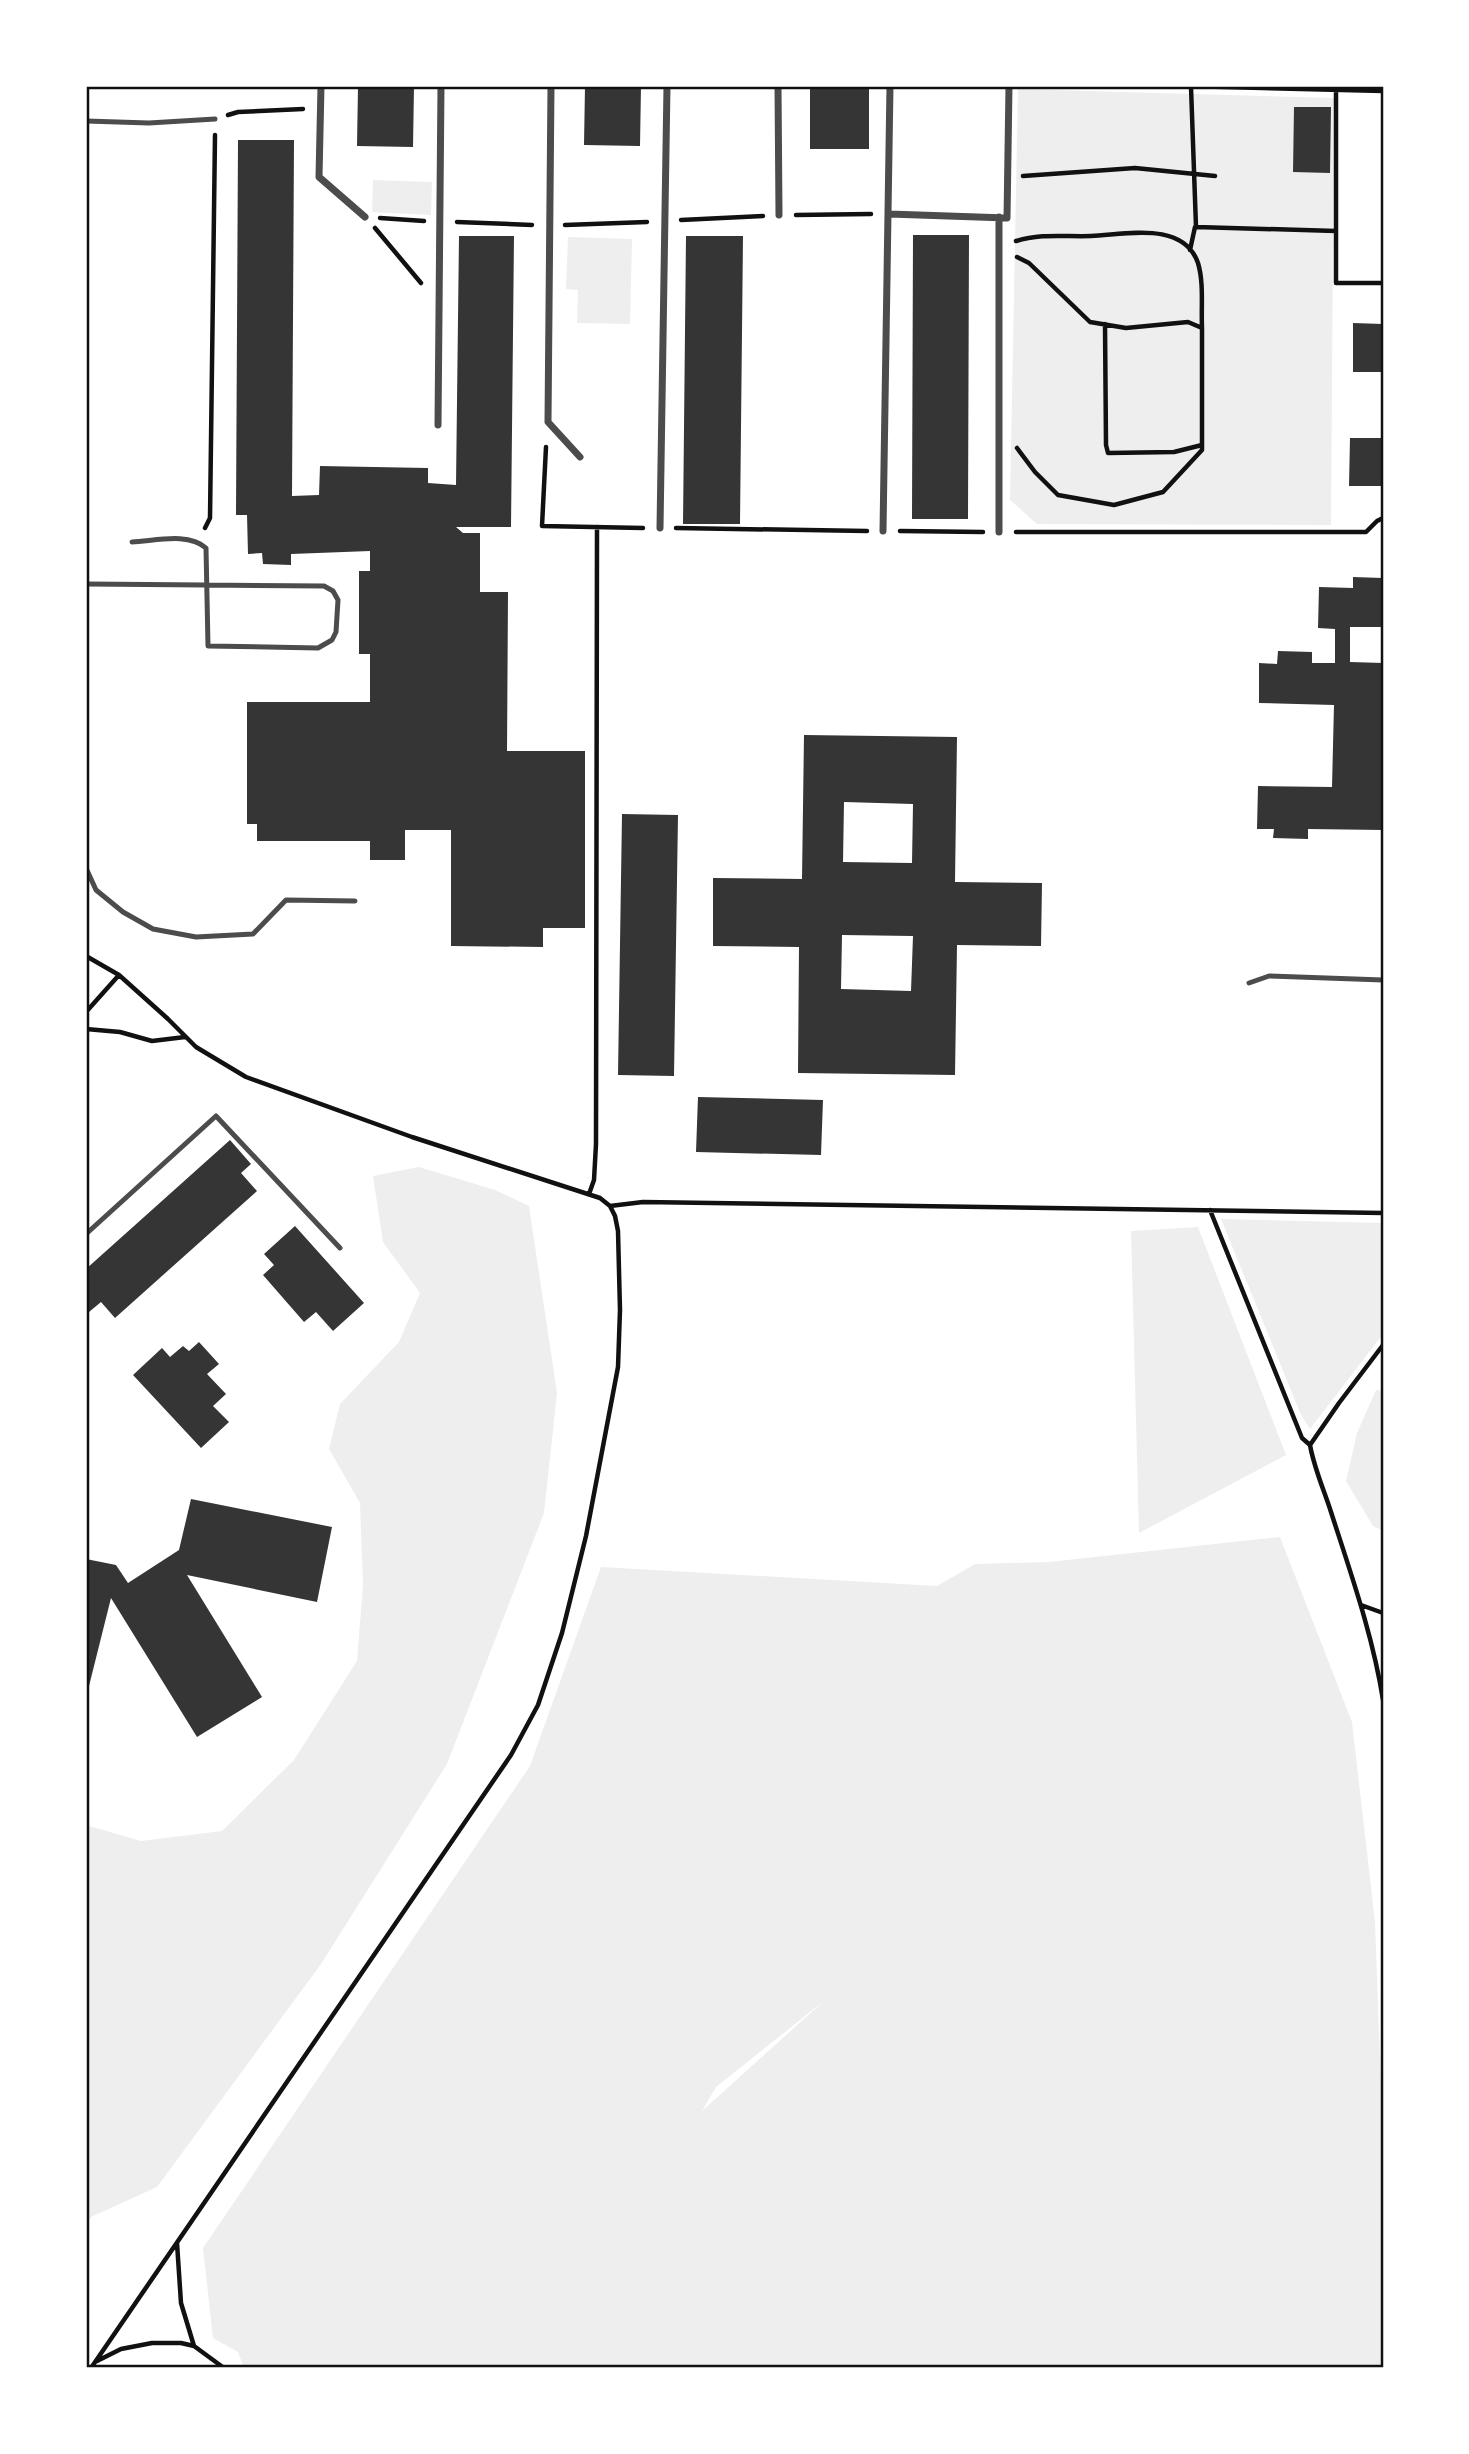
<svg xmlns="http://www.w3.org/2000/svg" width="1469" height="2454" viewBox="0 0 1469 2454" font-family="Mulish,sans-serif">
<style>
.green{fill:#eee;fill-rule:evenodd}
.building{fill:#353535;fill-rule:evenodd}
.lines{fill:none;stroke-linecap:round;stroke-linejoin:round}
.path{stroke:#111;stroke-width:4.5}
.service{stroke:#4c4c4c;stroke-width:5}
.minor{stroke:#4c4c4c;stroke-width:7}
.neatline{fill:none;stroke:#111;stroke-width:2.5}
</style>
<rect width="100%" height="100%" fill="#fff"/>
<!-- green -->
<path class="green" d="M 1018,89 L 1334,98 L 1331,525 L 1037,524 L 1010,500 Z
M 373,180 L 432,182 L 431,215 L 372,212 Z
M 568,237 L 632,239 L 630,324 L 577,323 L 578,290 L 566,289 Z
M 419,1167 L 495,1190 L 529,1206 L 557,1393 L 544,1513 L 447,1764 L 321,1964 L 157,2187 L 91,2217 L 86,2225 L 86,1825 L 141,1841 L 222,1831 L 294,1760 L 357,1661 L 363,1585 L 360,1503 L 329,1449 L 340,1404 L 399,1342 L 420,1293 L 383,1242 L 373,1176 Z
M 1221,1219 L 1383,1223 L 1383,1334 L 1310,1429 L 1301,1415 Z
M 1198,1227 L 1286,1455 L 1139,1533 L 1131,1231 Z
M 1376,1390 L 1383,1391 L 1383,1531 L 1373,1526 L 1346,1481 L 1357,1433 Z
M 1280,1537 L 1352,1722 L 1375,1922 L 1383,2144 L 1383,2368 L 244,2368 L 238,2352 L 213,2338 L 203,2248 L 530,1766 L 601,1567 L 937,1586 L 975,1564 L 1049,1562 ZM 825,2000 L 702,2111 L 716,2087 Z"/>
<!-- building -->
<path class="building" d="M 358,86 L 414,86 L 413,147 L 357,146 Z
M 585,86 L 641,86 L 640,146 L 584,145 Z
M 810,86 L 869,86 L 869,149 L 810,149 Z
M 1294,107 L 1331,107 L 1330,173 L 1293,172 Z
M 238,140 L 294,140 L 292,496 L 319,495 L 320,466 L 428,468 L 428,483 L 456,485 L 459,236 L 514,236 L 511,527 L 456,527 L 463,533 L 480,533 L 480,592 L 508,592 L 507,751 L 585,751 L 585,928 L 543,928 L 543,947 L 451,946 L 451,830 L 405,830 L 405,860 L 370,860 L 370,841 L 257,841 L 257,824 L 247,824 L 247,702 L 370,702 L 370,654 L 359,654 L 359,571 L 370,571 L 370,551 L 291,554 L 291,565 L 263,564 L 262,553 L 248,554 L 247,515 L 236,515 Z
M 913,235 L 969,235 L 968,519 L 912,519 Z
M 686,236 L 743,236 L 740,524 L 683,524 Z
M 1353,323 L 1383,324 L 1383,372 L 1353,372 Z
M 1350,438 L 1383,438 L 1383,486 L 1349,486 Z
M 1353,577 L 1383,578 L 1383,627 L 1350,627 L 1350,662 L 1383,663 L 1383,830 L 1308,829 L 1308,839 L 1273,838 L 1274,829 L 1257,829 L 1258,786 L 1332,787 L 1334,705 L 1259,703 L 1259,663 L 1277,664 L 1278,651 L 1312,652 L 1312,663 L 1335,663 L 1335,629 L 1318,628 L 1319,587 L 1353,588 Z
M 804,735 L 957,737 L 955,882 L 1042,883 L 1041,946 L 957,945 L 955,1075 L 798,1073 L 799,947 L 713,946 L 713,878 L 802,879 ZM 844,802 L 913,804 L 912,863 L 843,862 ZM 842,935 L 913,936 L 911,991 L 841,989 Z
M 622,814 L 678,815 L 674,1076 L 618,1075 Z
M 698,1097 L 823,1100 L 821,1155 L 696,1152 Z
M 230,1140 L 251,1164 L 241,1173 L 257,1191 L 115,1318 L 101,1302 L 89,1312 L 86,1308 L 86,1269 Z
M 295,1226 L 364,1303 L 333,1331 L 316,1312 L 304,1322 L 263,1275 L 274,1265 L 264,1254 Z
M 199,1342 L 219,1364 L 207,1374 L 226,1394 L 213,1406 L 229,1422 L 201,1448 L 133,1375 L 162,1348 L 170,1357 L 183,1346 L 189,1351 Z
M 191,1499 L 332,1527 L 317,1602 L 187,1575 L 262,1697 L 197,1737 L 111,1598 L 86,1698 L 86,1559 L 116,1565 L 128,1583 L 179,1550 Z"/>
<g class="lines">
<!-- path -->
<path class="path" d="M 1186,86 L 1383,91
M 1336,86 L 1336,283 L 1383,283
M 1191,87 L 1196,227 L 1336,231
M 228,115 L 238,112 L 303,109
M 1023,176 L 1135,168 L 1215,176
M 796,215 L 871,214
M 380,218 L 424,221
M 681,220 L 763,216
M 457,222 L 532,225
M 565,225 L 647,222
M 375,228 L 421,283
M 1016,241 C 1041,233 1066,237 1091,236 C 1124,235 1183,220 1198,263 C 1204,283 1201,307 1202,328
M 1190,250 L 1195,227
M 1105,324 L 1106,445 L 1108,453 L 1174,452 L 1202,445
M 546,447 L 542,526 L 643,528
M 1017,448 L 1035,472 L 1058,495 L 1114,505 L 1163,492 L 1202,450 L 1202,328 L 1188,322 L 1126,328 L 1090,322 L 1029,263 L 1017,257
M 205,528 L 210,518 L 215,135
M 676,528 L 867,531
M 900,531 L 983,532
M 1016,532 L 1366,532 L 1377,521 L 1383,518
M 86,956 L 119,975 L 168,1019 L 196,1047 L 246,1077 L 412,1137 L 600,1198 L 610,1206 L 615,1216 L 618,1231 L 620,1310 L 618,1367 L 586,1536 L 562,1633 L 538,1705 L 511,1755 L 91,2368
M 86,1012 L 119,975
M 86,1029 L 120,1032 L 152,1041 L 185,1037
M 589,1194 L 594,1180 L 596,1144 L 597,527
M 610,1206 L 643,1202 L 1383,1213
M 1210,1210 L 1302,1438 L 1310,1445
M 1383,1345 L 1339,1403 L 1310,1445 C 1314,1468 1324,1490 1331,1512 C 1351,1574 1373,1636 1383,1700
M 1361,1605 L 1383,1613
M 177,2243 L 181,2303 L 194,2346
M 97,2361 L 121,2349 L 152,2343 L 181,2343 L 194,2346 L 224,2368"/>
<!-- service -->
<path class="service" d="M 86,121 L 149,123 L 215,119
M 86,584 C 165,584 245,586 324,586 L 333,591 L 338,600 L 336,632 L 332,640 L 318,648 L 208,646 L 206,548 C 188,532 155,541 132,542
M 86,868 L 96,890 L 123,912 L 153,929 L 196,937 L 253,934 L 286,900 L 355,901
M 1249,983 L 1269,976 L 1383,980
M 86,1234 L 216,1116 L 340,1248"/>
<!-- minor -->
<path class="minor" d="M 321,86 L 319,177 L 365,217
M 551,86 L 548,422 L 580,457
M 778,86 L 779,215
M 889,214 L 1007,218 L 1009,86
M 999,217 L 999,532
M 438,425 L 441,86
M 660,528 L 667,86
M 883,531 L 890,86"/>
</g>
<!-- border -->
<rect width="1469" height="2454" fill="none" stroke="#ffffff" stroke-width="175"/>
<rect x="88" y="88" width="1294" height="2278" class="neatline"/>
</svg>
